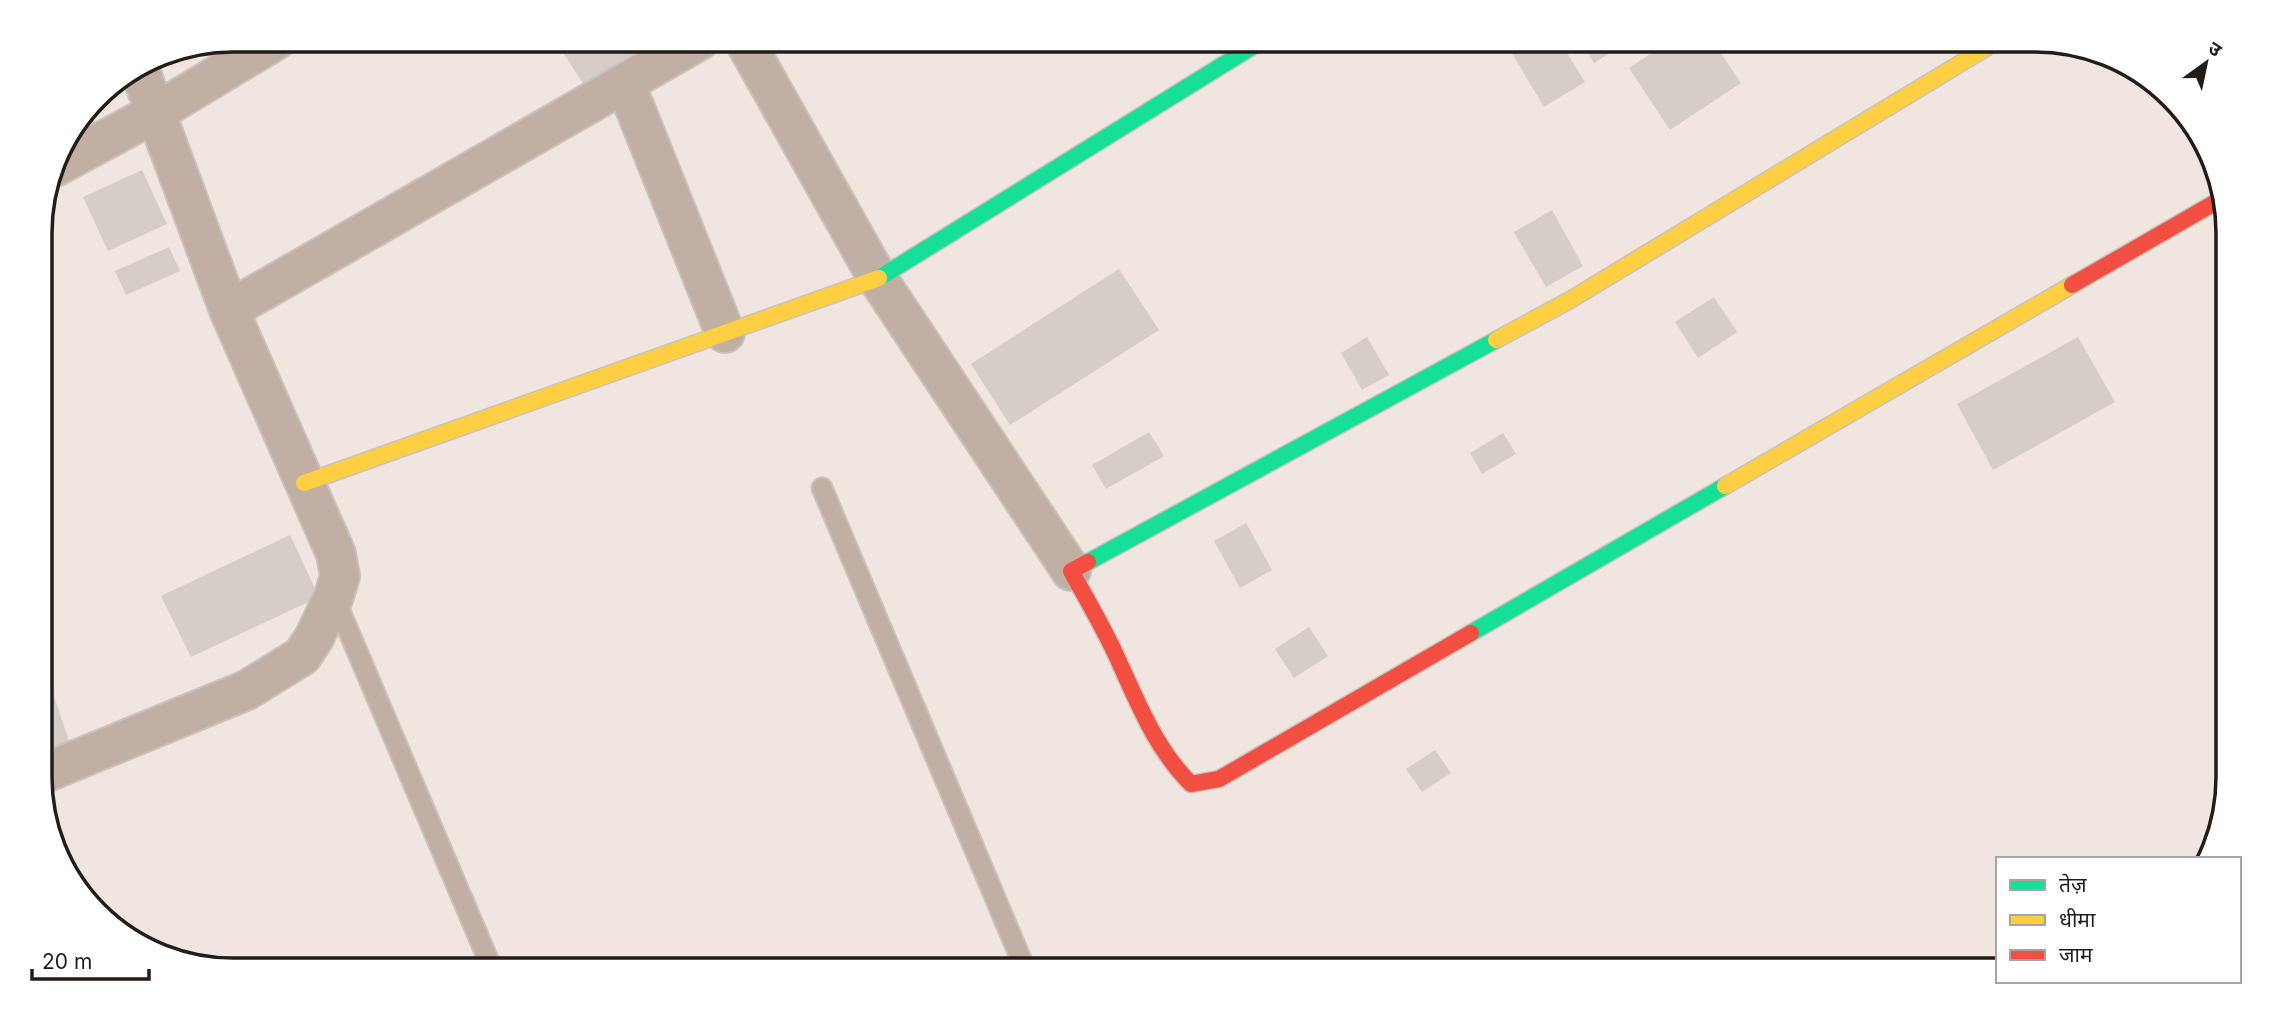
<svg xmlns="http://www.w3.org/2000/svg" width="2269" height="1011" viewBox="0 0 2269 1011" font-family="Inter,'Noto Sans Devanagari',sans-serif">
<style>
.building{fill:#d5cdc7}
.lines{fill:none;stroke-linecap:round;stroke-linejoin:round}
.lane-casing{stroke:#c9c2bd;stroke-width:23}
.street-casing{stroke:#c9c2bd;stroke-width:42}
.fast-casing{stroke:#c9c2bd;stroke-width:19}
.slow-casing{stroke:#c9c2bd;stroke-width:19}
.jam-casing{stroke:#c9c2bd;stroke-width:19}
.lane{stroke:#c0afa2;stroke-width:19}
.street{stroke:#c0afa2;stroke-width:38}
.fast{stroke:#16e098;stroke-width:16}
.slow{stroke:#ffcf43;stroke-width:16}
.jam{stroke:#f24e42;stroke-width:16}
.rim{fill:none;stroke:#231c17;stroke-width:3.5}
</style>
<rect width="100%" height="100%" fill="#f0e6df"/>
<!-- building -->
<path class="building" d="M 555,40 L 654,40 L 661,52 L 591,96 Z
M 1504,40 L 1559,40 L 1585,82 L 1544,107 Z
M 1580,40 L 1631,40 L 1594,63 Z
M 1672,40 L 1712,40 L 1741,83 L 1670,130 L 1629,68 Z
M 142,170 L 167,224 L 108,251 L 83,197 Z
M 1552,210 L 1583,266 L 1546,287 L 1514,232 Z
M 169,247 L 180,271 L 126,295 L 115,271 Z
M 1119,269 L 1159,330 L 1010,425 L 971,364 Z
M 1714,297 L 1737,332 L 1698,358 L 1675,322 Z
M 1367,337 L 1389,375 L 1362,390 L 1341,353 Z
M 2078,337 L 2115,402 L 1993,470 L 1957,404 Z
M 1149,432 L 1164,456 L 1106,489 L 1092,465 Z
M 1503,433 L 1516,454 L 1482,474 L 1470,453 Z
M 1246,523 L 1272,570 L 1240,588 L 1214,541 Z
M 290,535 L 319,597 L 191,657 L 161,596 Z
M 1309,627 L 1328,656 L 1294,678 L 1275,649 Z
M 52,690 L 72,750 L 42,759 L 42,694 Z
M 1435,750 L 1451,773 L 1422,792 L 1406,769 Z"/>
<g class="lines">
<defs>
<path id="lane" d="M 822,488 L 1026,971
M 334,597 L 493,971"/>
<path id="street" d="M 744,40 L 878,279 L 1071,571
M 625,83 L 725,333
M 55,167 L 155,113 L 276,40
M 229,310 L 700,40
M 42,774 L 247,690 L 302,656 L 314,638 L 334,596 L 340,576 L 336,554 L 229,310 L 139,68"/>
<path id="fast" d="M 879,278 L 1263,40
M 1088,562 L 1496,340
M 1471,633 L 1725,486"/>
<path id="slow" d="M 1496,340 L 1570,300 L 1999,40
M 304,483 L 879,278
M 1725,486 L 2072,285"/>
<path id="jam" d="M 2072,285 L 2223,198
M 1088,562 L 1071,571 C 1086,598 1102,625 1115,653 C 1137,700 1154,747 1191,784 L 1219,779 L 1471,633"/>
</defs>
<!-- lane casing -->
<use href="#lane" class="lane-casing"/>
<!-- street casing -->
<use href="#street" class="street-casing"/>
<!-- fast casing -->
<use href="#fast" class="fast-casing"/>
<!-- slow casing -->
<use href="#slow" class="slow-casing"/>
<!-- jam casing -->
<use href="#jam" class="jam-casing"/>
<!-- lane -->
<use href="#lane" class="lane"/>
<!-- street -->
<use href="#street" class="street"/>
<!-- fast -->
<use href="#fast" class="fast"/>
<!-- slow -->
<use href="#slow" class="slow"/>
<!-- jam -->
<use href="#jam" class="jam"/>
</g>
<!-- crop -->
<path d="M0 0H2269V1011H0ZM233 52H2035A181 181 0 0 1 2216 233V777A181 181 0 0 1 2035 958H233A181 181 0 0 1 52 777V233A181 181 0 0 1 233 52Z" fill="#fff" fill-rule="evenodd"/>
<path class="rim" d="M233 52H2035A181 181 0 0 1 2216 233V777A181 181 0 0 1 2035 958H233A181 181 0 0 1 52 777V233A181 181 0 0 1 233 52Z"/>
<!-- legend -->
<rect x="1996" y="857" width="245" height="126" fill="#ffffff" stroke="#a7a4a2" stroke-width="2"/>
<rect x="2010" y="880" width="35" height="10" fill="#16e098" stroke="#a7a4a2" stroke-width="2"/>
<text x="2059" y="892" font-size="21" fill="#231c17">तेज़</text>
<rect x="2010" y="915" width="35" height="10" fill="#ffcf43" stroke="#a7a4a2" stroke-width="2"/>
<text x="2059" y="927" font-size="21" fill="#231c17">धीमा</text>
<rect x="2010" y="950" width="35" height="10" fill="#f24e42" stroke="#a7a4a2" stroke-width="2"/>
<text x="2059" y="962" font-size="21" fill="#231c17">जाम</text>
<!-- north arrow -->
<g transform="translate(2206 63) rotate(33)" stroke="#ffffff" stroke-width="5" paint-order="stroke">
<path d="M0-5L12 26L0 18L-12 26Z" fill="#231c17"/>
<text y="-10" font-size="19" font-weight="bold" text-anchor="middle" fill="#231c17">उ</text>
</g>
<!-- scale -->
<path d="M32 969v10h117v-10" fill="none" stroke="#231c17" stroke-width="3.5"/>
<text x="42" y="969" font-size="21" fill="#231c17" stroke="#ffffff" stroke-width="5" paint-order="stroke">20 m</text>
</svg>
